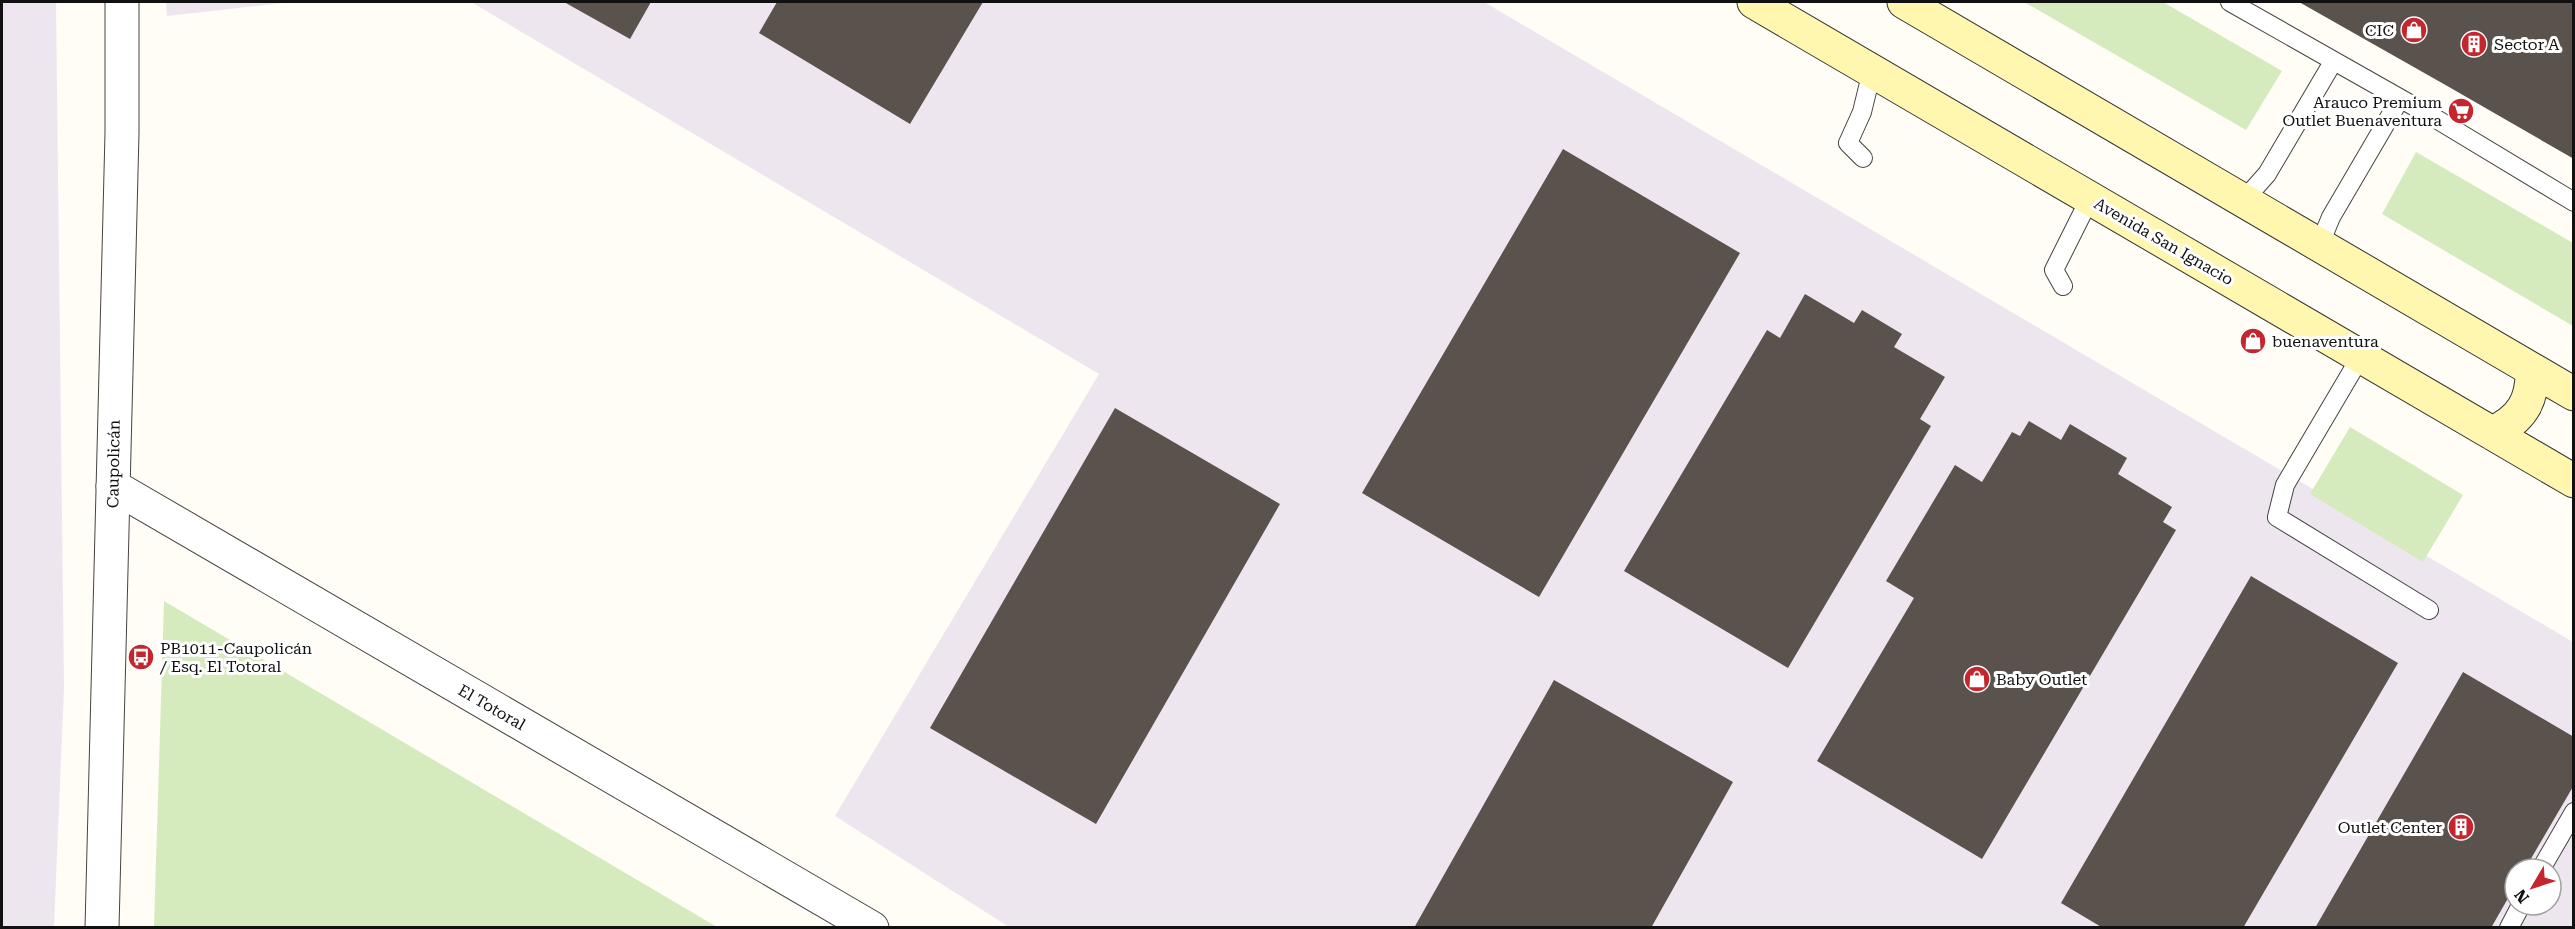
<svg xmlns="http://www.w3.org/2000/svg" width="2575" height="929" viewBox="0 0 2575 929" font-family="'Roboto Serif',serif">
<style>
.industrial{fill:#eee6ef;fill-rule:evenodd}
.green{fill:#d5ebbd}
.building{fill:#5a524d}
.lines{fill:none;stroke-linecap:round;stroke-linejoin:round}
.service-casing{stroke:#444;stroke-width:20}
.minor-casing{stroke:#444;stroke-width:35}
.tertiary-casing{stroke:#444;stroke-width:35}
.secondary-casing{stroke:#333;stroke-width:35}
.service{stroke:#fff;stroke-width:18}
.minor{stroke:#fff;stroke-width:33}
.tertiary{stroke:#fff;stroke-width:33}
.secondary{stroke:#fff6b0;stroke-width:33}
.labels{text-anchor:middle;stroke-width:6;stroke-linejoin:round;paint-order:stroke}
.poi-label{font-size:16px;fill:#111;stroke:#fff;text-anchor:start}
.street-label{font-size:16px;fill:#111;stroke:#fff}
</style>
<rect width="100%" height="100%" fill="#fffdf5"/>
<!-- industrial -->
<path class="industrial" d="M 2,2 L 56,2 L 64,688 L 54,927 L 2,927 Z
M 166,2 L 291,2 L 167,16 Z
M 471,2 L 1484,2 L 2573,642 L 2573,927 L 1009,927 L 835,816 L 1099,374 ZM 2515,869 L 2551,869 L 2551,905 L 2515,905 Z"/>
<!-- green -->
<path class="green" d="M 2024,2 L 2163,2 L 2282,71 L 2246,130 Z
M 2416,152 L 2573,243 L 2573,326 L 2382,214 Z
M 2350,427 L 2463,495 L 2423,562 L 2310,494 Z
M 164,601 L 717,927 L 154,927 Z"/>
<!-- building -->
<path class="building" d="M 564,2 L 651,2 L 630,39 Z
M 777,2 L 983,2 L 910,124 L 759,33 Z
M 2299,2 L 2574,2 L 2574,159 L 2449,87 Z
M 1563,149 L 1740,253 L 1539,597 L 1362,493 Z
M 1805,294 L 1854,323 L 1862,310 L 1902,334 L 1894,347 L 1945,377 L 1920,419 L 1931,426 L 1788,668 L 1624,571 L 1767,330 L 1780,338 Z
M 1115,408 L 1280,504 L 1096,824 L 930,728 Z
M 2029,421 L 2061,440 L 2070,424 L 2127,458 L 2118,474 L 2172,507 L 2163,522 L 2176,530 L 1982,859 L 1817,761 L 1914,598 L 1886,581 L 1955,465 L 1982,482 L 2012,432 L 2020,436 Z
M 2251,576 L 2398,663 L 2243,928 L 2103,928 L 2061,903 Z
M 2463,672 L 2574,737 L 2574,785 L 2525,869 L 2515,869 L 2515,886 L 2491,928 L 2315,928 Z
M 1554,680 L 1733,782 L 1651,928 L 1414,928 Z"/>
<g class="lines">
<defs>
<path id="service" d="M 2230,2 L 2433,117 L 2574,202
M 1863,158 L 1848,143 L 1862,112 L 1872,71
M 2243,201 L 2267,174 L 2333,62
M 2319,246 L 2331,217 L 2400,99
M 2063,286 L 2054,270 L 2090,198
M 2361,356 L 2285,485 L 2277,517 L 2429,610
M 2541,869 L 2574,812
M 2509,928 L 2521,905"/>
<path id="minor" d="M 113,486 L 872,928"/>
<path id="tertiary" d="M 102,928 L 122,133 L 122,2"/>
<path id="secondary" d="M 1754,2 L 2574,481
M 1904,2 L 2574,394
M 2492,433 C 2521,420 2533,401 2532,370"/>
</defs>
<!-- service casing -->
<use href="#service" class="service-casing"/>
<!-- minor casing -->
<use href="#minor" class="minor-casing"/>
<!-- tertiary casing -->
<use href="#tertiary" class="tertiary-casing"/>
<!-- secondary casing -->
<use href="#secondary" class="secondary-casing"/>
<!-- service -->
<use href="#service" class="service"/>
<!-- minor -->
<use href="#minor" class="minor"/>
<!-- tertiary -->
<use href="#tertiary" class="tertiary"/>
<!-- secondary -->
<use href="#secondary" class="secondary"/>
</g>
<!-- icons -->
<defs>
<symbol id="shop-disc" viewBox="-11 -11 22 22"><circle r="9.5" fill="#c4262e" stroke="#fff"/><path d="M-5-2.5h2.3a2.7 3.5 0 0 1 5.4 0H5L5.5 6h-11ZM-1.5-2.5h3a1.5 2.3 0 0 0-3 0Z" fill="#fff"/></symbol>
<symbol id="building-disc" viewBox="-11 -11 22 22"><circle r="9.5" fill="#c4262e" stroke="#fff"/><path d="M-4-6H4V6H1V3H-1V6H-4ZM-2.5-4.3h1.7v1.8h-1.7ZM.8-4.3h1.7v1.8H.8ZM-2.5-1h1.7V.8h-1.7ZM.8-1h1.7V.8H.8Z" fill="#fff"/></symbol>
<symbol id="supermarket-disc" viewBox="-11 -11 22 22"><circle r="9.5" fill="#c4262e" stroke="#fff"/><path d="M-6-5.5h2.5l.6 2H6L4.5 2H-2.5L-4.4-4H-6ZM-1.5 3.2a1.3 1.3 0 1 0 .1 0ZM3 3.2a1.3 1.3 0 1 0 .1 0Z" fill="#fff"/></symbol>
<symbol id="bus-disc" viewBox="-11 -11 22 22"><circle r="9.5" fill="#c4262e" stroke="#fff"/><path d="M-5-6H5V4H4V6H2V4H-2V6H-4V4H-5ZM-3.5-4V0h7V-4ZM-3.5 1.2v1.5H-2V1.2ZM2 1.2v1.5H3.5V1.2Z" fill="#fff"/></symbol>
</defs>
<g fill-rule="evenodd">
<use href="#shop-disc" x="2399" y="15" width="30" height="30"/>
<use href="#building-disc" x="2459" y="29" width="30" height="30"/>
<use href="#supermarket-disc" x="2446" y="96" width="30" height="30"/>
<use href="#shop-disc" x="2238" y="326" width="30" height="30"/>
<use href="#bus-disc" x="126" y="642" width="30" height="30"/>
<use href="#shop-disc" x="1962" y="664" width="30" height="30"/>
<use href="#building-disc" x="2446" y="812" width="30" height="30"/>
</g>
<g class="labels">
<!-- poi labels -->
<g class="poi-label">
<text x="2394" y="36" text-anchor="end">CIC</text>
<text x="2494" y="50">Sector A</text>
<text x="2442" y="108" text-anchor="end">Arauco Premium<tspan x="2442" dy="18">Outlet Buenaventura</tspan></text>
<text x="2272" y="347">buenaventura</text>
<text x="160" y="654">PB1011-Caupolicán<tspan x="160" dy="18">/ Esq. El Totoral</tspan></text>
<text x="1996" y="685">Baby Outlet</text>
<text x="2442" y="833" text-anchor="end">Outlet Center</text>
</g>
<!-- street labels -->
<g class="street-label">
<text transform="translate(2164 241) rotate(30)" y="6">Avenida San Ignacio</text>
<text transform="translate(113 464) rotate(-89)" y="6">Caupolicán</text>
<text transform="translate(492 707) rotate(30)" y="6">El Totoral</text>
</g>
</g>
<!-- border -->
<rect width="2575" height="929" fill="none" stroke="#111111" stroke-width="6"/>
<!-- north arrow -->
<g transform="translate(2533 887) rotate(231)"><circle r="28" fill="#ffffff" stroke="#a0a0a0" stroke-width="1.5"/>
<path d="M0-4.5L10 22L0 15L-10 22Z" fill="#c4262e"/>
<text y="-9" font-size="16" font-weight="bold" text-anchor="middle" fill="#111111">N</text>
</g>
</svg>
